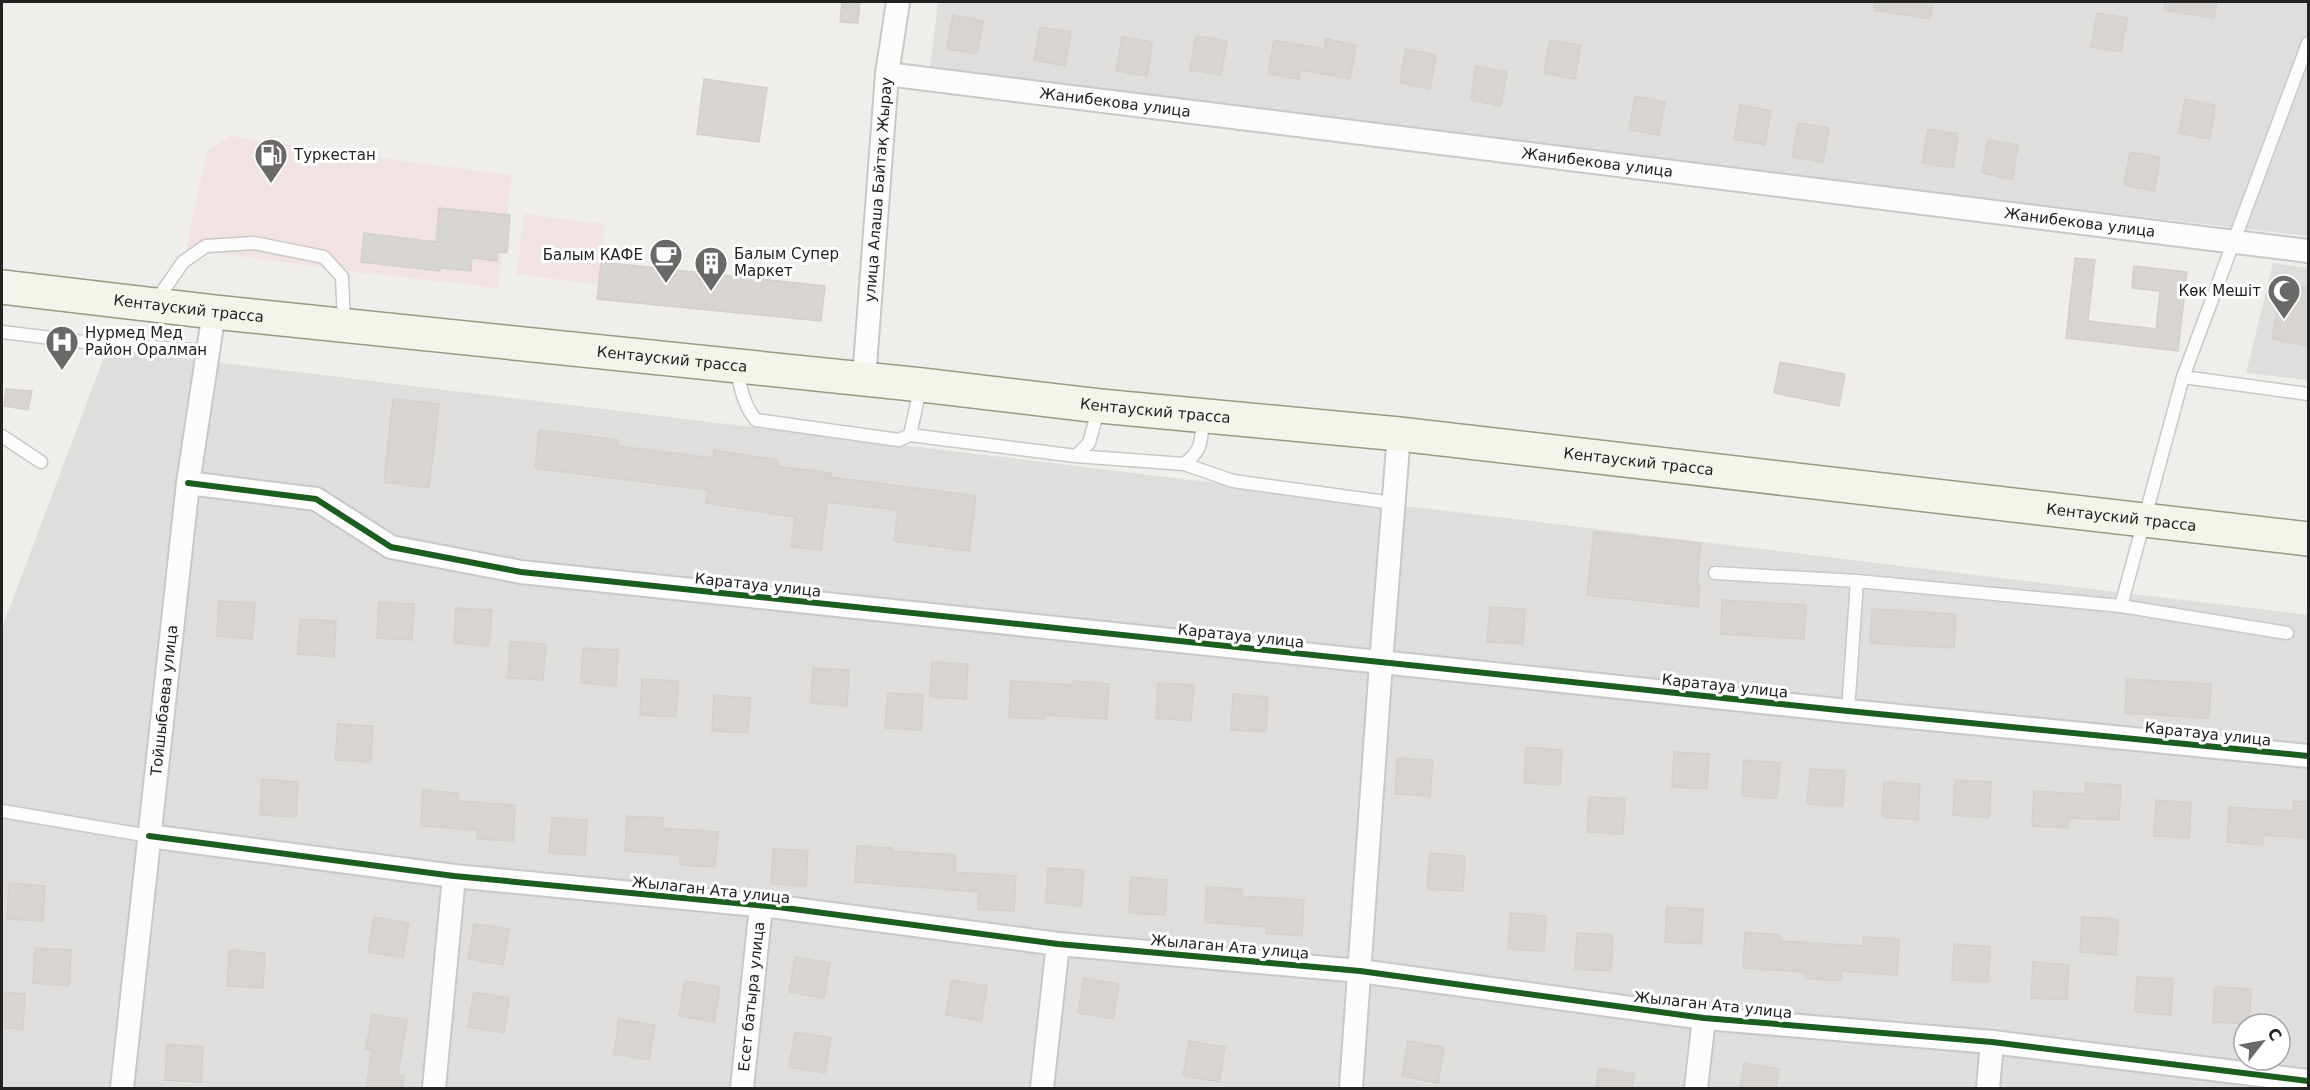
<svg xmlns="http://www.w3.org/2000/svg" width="2310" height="1090" viewBox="0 0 2310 1090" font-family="'DejaVu Sans',sans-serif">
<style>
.residential{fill:#dfdedc;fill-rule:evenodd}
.commercial{fill:#f1e3e1}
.religious{fill:#dededc}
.building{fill:#d7d4d2;stroke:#d3d0cc;stroke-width:1.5}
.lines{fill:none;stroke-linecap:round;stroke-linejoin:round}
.service-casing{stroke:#c9c8c7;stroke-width:15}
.minor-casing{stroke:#c9c8c7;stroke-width:26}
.secondary-casing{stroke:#999a82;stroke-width:36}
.service{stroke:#fdfcfc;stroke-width:12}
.minor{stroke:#fdfcfc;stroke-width:22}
.secondary{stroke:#f4f4ed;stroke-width:33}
.cycleway-casing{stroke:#fff;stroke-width:10}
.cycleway{stroke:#1b5e20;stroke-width:6}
.labels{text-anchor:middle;stroke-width:6;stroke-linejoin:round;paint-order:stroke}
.street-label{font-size:15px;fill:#222;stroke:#fff}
.poi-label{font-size:15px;fill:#222;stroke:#fff;text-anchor:start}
</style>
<rect width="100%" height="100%" fill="#f0eeeb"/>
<!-- residential -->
<path class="residential" d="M 938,2 L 2308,2 L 2308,236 L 929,76 Z
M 107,349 L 2308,615 L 2308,1088 L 2,1088 L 2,628 ZM 2244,1024 L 2280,1024 L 2280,1060 L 2244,1060 Z"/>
<!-- commercial -->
<path class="commercial" d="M 231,136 L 373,157 L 512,175 L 498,288 L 355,272 L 186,249 L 207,151 Z
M 524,214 L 605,224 L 598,285 L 517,274 Z"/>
<!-- religious -->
<path class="religious" d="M 2273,263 L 2308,268 L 2308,380 L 2246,373 Z"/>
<!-- building -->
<path class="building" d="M 842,2 L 860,2 L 858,23 L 840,22 Z
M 1875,2 L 1933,2 L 1930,19 L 1874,10 Z
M 2165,2 L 2217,2 L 2214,18 L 2164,10 Z
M 2097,13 L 2127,18 L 2121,52 L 2091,47 Z
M 953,15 L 983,21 L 977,54 L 947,49 Z
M 1040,27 L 1071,32 L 1065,66 L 1034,60 Z
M 1196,36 L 1227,41 L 1221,75 L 1190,70 Z
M 1122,37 L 1152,42 L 1147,76 L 1116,71 Z
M 1326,39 L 1356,45 L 1350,79 L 1300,70 L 1299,79 L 1268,74 L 1274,40 L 1324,49 Z
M 1550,40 L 1581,45 L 1575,79 L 1544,73 Z
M 1406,49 L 1436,55 L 1430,89 L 1400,83 Z
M 1476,66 L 1507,72 L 1501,106 L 1471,100 Z
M 704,79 L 767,88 L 759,142 L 697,134 Z
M 1635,96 L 1665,102 L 1659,135 L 1629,130 Z
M 2185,99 L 2215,105 L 2210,139 L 2179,133 Z
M 1740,105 L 1771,111 L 1765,145 L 1734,139 Z
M 1798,123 L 1829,128 L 1823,162 L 1792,157 Z
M 1928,129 L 1958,134 L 1953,168 L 1922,163 Z
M 1988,140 L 2018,145 L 2012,179 L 1982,173 Z
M 2130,152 L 2160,157 L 2154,191 L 2124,185 Z
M 439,208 L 510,215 L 507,253 L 498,252 L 497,261 L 472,258 L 471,271 L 440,268 L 440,271 L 361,262 L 364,233 L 436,242 Z
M 2075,258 L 2095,260 L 2088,321 L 2156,329 L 2160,291 L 2132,288 L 2134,266 L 2187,272 L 2178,351 L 2066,338 Z
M 601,262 L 825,286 L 821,321 L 597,299 Z
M 2283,283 L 2308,288 L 2308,346 L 2272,339 Z
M 1780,362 L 1845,374 L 1839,406 L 1774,393 Z
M 6,389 L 32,391 L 28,410 L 4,406 Z
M 393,399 L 439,404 L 429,488 L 384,482 Z
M 539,430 L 618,440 L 617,446 L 713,458 L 714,450 L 778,460 L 777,466 L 831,473 L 830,477 L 976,496 L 969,551 L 894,541 L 898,510 L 827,502 L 821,550 L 791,547 L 795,517 L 706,503 L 708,490 L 535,468 Z
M 1594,532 L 1701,543 L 1697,585 L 1700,585 L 1698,607 L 1587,595 Z
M 1722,600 L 1806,605 L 1804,639 L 1721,634 Z
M 219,601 L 255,603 L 252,639 L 217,636 Z
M 379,602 L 414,604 L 412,640 L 377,638 Z
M 1490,607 L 1525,609 L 1523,644 L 1487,642 Z
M 456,608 L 492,610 L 489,646 L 454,643 Z
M 1872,609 L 1956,614 L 1954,648 L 1870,643 Z
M 300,619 L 336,621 L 334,657 L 298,654 Z
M 510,642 L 546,644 L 543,680 L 508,678 Z
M 583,648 L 618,650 L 616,686 L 581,683 Z
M 932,662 L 968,664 L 966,699 L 930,697 Z
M 813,668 L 849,670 L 847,706 L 811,703 Z
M 642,679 L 678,681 L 676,717 L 640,715 Z
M 2127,679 L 2211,684 L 2209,718 L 2125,713 Z
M 1011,681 L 1073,685 L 1073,681 L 1109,684 L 1107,719 L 1044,715 L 1044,719 L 1009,717 Z
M 1158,683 L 1194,685 L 1191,721 L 1156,718 Z
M 888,693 L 923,695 L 921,730 L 885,728 Z
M 1233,694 L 1268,697 L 1266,732 L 1231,730 Z
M 714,695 L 750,698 L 748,733 L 712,731 Z
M 338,724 L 373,726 L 371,762 L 335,760 Z
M 1526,747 L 1562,750 L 1560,785 L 1524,783 Z
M 1674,752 L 1709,754 L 1707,789 L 1672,787 Z
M 1397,758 L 1433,760 L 1430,796 L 1395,794 Z
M 1744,760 L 1780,763 L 1777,798 L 1742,796 Z
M 1810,769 L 1845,771 L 1843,806 L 1807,804 Z
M 262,779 L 298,782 L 296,817 L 260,815 Z
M 1955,780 L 1991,782 L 1989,818 L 1953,815 Z
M 1884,782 L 1920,784 L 1918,820 L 1882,817 Z
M 2086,783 L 2121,785 L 2119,820 L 2068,818 L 2068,828 L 2032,826 L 2034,791 L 2085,794 Z
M 423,790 L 458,793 L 458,801 L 515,805 L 513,841 L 477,839 L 478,830 L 421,826 Z
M 1589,797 L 1625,799 L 1623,834 L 1587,832 Z
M 2156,800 L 2191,803 L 2189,838 L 2154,836 Z
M 2294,801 L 2308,802 L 2308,838 L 2263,835 L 2263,845 L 2227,842 L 2229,807 L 2293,811 Z
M 627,816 L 663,818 L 662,828 L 718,832 L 715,867 L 680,865 L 680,855 L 625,851 Z
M 552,818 L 587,820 L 585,855 L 549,853 Z
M 857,846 L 892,848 L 892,851 L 956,855 L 955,872 L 1016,876 L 1014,911 L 978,909 L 979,892 L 855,882 Z
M 773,849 L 808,851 L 806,886 L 771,884 Z
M 1430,853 L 1465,856 L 1463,891 L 1427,889 Z
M 1048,868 L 1084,870 L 1081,906 L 1046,903 Z
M 1131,877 L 1167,880 L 1165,915 L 1129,913 Z
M 9,883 L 45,886 L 43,921 L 7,919 Z
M 1207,887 L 1242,889 L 1242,896 L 1304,900 L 1302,936 L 1266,933 L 1267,927 L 1205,922 Z
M 1667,907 L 1703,909 L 1701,944 L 1665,942 Z
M 1511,913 L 1546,916 L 1544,951 L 1508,949 Z
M 374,917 L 409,923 L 403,958 L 368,952 Z
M 2082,917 L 2118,919 L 2116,955 L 2080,952 Z
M 474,924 L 509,929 L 503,965 L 468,959 Z
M 1745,932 L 1780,935 L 1780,941 L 1863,946 L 1863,937 L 1899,939 L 1897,975 L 1842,971 L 1841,981 L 1805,978 L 1806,972 L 1743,968 Z
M 1577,933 L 1613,935 L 1611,971 L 1575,969 Z
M 1954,944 L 1990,947 L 1988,982 L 1952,980 Z
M 35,948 L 71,950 L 69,986 L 33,983 Z
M 229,950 L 265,953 L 263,988 L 227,986 Z
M 795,957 L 830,963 L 824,998 L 789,992 Z
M 2033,962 L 2069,965 L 2067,1000 L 2031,998 Z
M 2137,977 L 2173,979 L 2171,1015 L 2135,1012 Z
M 1084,978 L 1119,984 L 1113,1019 L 1078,1013 Z
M 952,980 L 987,986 L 981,1021 L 946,1015 Z
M 685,981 L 720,987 L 714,1022 L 679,1016 Z
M 2215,987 L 2251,989 L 2249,1024 L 2213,1022 Z
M 2,992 L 25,994 L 23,1029 L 2,1028 Z
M 474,992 L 509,998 L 504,1033 L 468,1027 Z
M 372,1014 L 407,1020 L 398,1074 L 404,1075 L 402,1089 L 366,1089 L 372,1050 L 366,1049 Z
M 619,1019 L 655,1025 L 649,1060 L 614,1054 Z
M 795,1032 L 831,1038 L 825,1073 L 789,1067 Z
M 1189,1041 L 1225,1047 L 1219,1082 L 1183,1076 Z
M 1408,1041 L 1444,1047 L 1438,1083 L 1402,1076 Z
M 167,1044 L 203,1047 L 201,1082 L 165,1080 Z
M 1744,1063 L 1779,1069 L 1776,1089 L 1740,1089 Z
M 1599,1068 L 1634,1074 L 1632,1089 L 1596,1089 Z"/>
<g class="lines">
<defs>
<path id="service" d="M 156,301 L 183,262 L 206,246 L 254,243 L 324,257 L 342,277 L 344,325
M 2,332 L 84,342 L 207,351
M 736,368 C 741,387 743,405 756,420 L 899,440 L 910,435 L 921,385
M 2183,377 L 2308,394
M 910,435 L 1076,456 L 1184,464 L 1233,481 L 1393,503
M 2,436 L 41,462
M 1076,456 L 1089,443 L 1099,407
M 1184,464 C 1203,450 1201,440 1203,418
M 1715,573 L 1857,581 L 2121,606 L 2287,633
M 2121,606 L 2183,377 L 2308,43
M 1848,711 L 1857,581
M 2,811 L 149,836"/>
<g id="minor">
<path id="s1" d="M 887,74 L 2308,251"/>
<path id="s2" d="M 864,379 L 887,74 L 898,2"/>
<path d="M 188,483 L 316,499 L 391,547 L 521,572 L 1848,711 L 2308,756"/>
<path d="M 149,836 L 454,876 L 778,907 L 1058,944 L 1360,971 L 1704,1018 L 1992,1042 L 2308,1081"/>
<path id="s3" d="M 122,1088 L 188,483 L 214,312"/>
<path d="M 434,1088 L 454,876"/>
<path id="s4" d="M 742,1088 L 761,906"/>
<path d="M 1042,1088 L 1058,944"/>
<path d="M 1351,1088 L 1381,663 L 1399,434"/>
<path d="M 1696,1088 L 1704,1018"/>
<path d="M 1988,1088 L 1992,1042"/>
</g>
<g id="secondary">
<path id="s5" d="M 2,287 L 214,312 L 922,385 L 1100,406 L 1399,434 L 2308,539"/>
</g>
</defs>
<!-- service casing -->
<use href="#service" class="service-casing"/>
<!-- minor casing -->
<use href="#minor" class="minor-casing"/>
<!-- secondary casing -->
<use href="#secondary" class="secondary-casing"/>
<!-- service -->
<use href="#service" class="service"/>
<!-- minor -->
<use href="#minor" class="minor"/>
<!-- secondary -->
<use href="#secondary" class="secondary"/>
<defs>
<path id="cycleway" d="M 188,483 L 316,499 L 391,547 L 521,572 L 1848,711 L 2308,756
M 149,836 L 454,876 L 778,907 L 1058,944 L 1360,971 L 1704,1018 L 1992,1042 L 2308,1081"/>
</defs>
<!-- cycleway casing -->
<use href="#cycleway" class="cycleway-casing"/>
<!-- cycleway -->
<use href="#cycleway" class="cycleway"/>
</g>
<!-- icons -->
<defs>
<symbol id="fuel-pin" viewBox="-11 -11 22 30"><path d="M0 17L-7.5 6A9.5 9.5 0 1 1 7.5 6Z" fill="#6a6968" stroke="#fff"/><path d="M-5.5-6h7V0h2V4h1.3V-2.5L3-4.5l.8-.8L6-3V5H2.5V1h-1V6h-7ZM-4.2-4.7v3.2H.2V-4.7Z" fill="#fff"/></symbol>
<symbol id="cafe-pin" viewBox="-11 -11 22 30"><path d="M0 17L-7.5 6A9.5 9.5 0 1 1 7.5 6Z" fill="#6a6968" stroke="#fff"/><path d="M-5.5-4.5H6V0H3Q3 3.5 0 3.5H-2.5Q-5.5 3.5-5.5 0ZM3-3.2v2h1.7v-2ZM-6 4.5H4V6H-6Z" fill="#fff"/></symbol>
<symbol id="building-pin" viewBox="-11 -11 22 30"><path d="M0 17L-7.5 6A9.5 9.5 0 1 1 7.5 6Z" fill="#6a6968" stroke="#fff"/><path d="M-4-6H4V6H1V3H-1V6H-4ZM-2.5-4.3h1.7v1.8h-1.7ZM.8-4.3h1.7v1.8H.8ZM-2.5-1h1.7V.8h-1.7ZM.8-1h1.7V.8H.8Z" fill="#fff"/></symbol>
<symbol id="mosque-pin" viewBox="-11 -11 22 30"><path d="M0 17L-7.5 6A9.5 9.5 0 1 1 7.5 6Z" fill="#6a6968" stroke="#fff"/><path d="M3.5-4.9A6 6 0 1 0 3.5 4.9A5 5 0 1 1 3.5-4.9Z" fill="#fff"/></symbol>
<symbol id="hospital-pin" viewBox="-11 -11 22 30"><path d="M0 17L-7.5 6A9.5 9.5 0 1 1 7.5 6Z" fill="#6a6968" stroke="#fff"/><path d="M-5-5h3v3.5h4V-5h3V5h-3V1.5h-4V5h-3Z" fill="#fff"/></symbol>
</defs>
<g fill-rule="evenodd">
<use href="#fuel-pin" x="252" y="136" width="38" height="52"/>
<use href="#cafe-pin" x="647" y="236" width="38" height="52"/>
<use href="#building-pin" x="692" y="244" width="38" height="52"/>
<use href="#mosque-pin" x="2265" y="272" width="38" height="52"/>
<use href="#hospital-pin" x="43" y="323" width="38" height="52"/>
</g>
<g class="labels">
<!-- street labels -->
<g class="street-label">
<text dy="5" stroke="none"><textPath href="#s1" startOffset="230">Жанибекова улица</textPath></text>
<text dy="5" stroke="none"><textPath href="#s1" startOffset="716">Жанибекова улица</textPath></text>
<text dy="5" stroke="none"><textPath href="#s2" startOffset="190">улица Алаша Байтақ Жырау</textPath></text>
<text dy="5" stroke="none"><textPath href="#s1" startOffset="1202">Жанибекова улица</textPath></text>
<text dy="5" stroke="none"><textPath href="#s5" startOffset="188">Кентауский трасса</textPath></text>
<text dy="5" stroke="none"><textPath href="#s5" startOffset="674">Кентауский трасса</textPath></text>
<text dy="5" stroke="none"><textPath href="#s5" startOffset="1160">Кентауский трасса</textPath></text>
<text dy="5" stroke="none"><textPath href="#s5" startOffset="1646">Кентауский трасса</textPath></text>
<text dy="5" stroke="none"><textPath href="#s5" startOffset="2132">Кентауский трасса</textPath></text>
<text transform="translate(758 585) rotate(6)" y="5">Каратауа улица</text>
<text transform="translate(1241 636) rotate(6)" y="5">Каратауа улица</text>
<text transform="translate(1725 686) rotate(6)" y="5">Каратауа улица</text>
<text dy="5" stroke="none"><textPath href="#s3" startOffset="390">Тойшыбаева улица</textPath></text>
<text transform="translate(2208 734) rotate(6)" y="5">Каратауа улица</text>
<text transform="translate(711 890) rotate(6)" y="5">Жылаган Ата улица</text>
<text transform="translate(1230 947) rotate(5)" y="5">Жылаган Ата улица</text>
<text dy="5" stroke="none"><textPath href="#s4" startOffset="92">Есет батыра улица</textPath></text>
<text transform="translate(1713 1005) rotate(6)" y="5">Жылаган Ата улица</text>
</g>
<!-- poi labels -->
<g class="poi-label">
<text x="294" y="160">Туркестан</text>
<text x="734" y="259">Балым Супер<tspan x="734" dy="17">Маркет</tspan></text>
<text x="643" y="260" text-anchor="end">Балым КАФЕ</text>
<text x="2261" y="296" text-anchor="end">Көк Мешіт</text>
<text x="85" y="338">Нурмед Мед<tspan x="85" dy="17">Район Оралман</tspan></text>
</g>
</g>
<!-- border -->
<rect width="2310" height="1090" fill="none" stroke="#222222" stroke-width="6"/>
<!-- north arrow -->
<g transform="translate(2262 1042) rotate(59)"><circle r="28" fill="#ffffff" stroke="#a7a7a7" stroke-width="1.5"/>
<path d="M0-4.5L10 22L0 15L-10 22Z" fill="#6a6968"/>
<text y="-9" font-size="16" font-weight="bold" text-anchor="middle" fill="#222222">С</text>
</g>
</svg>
